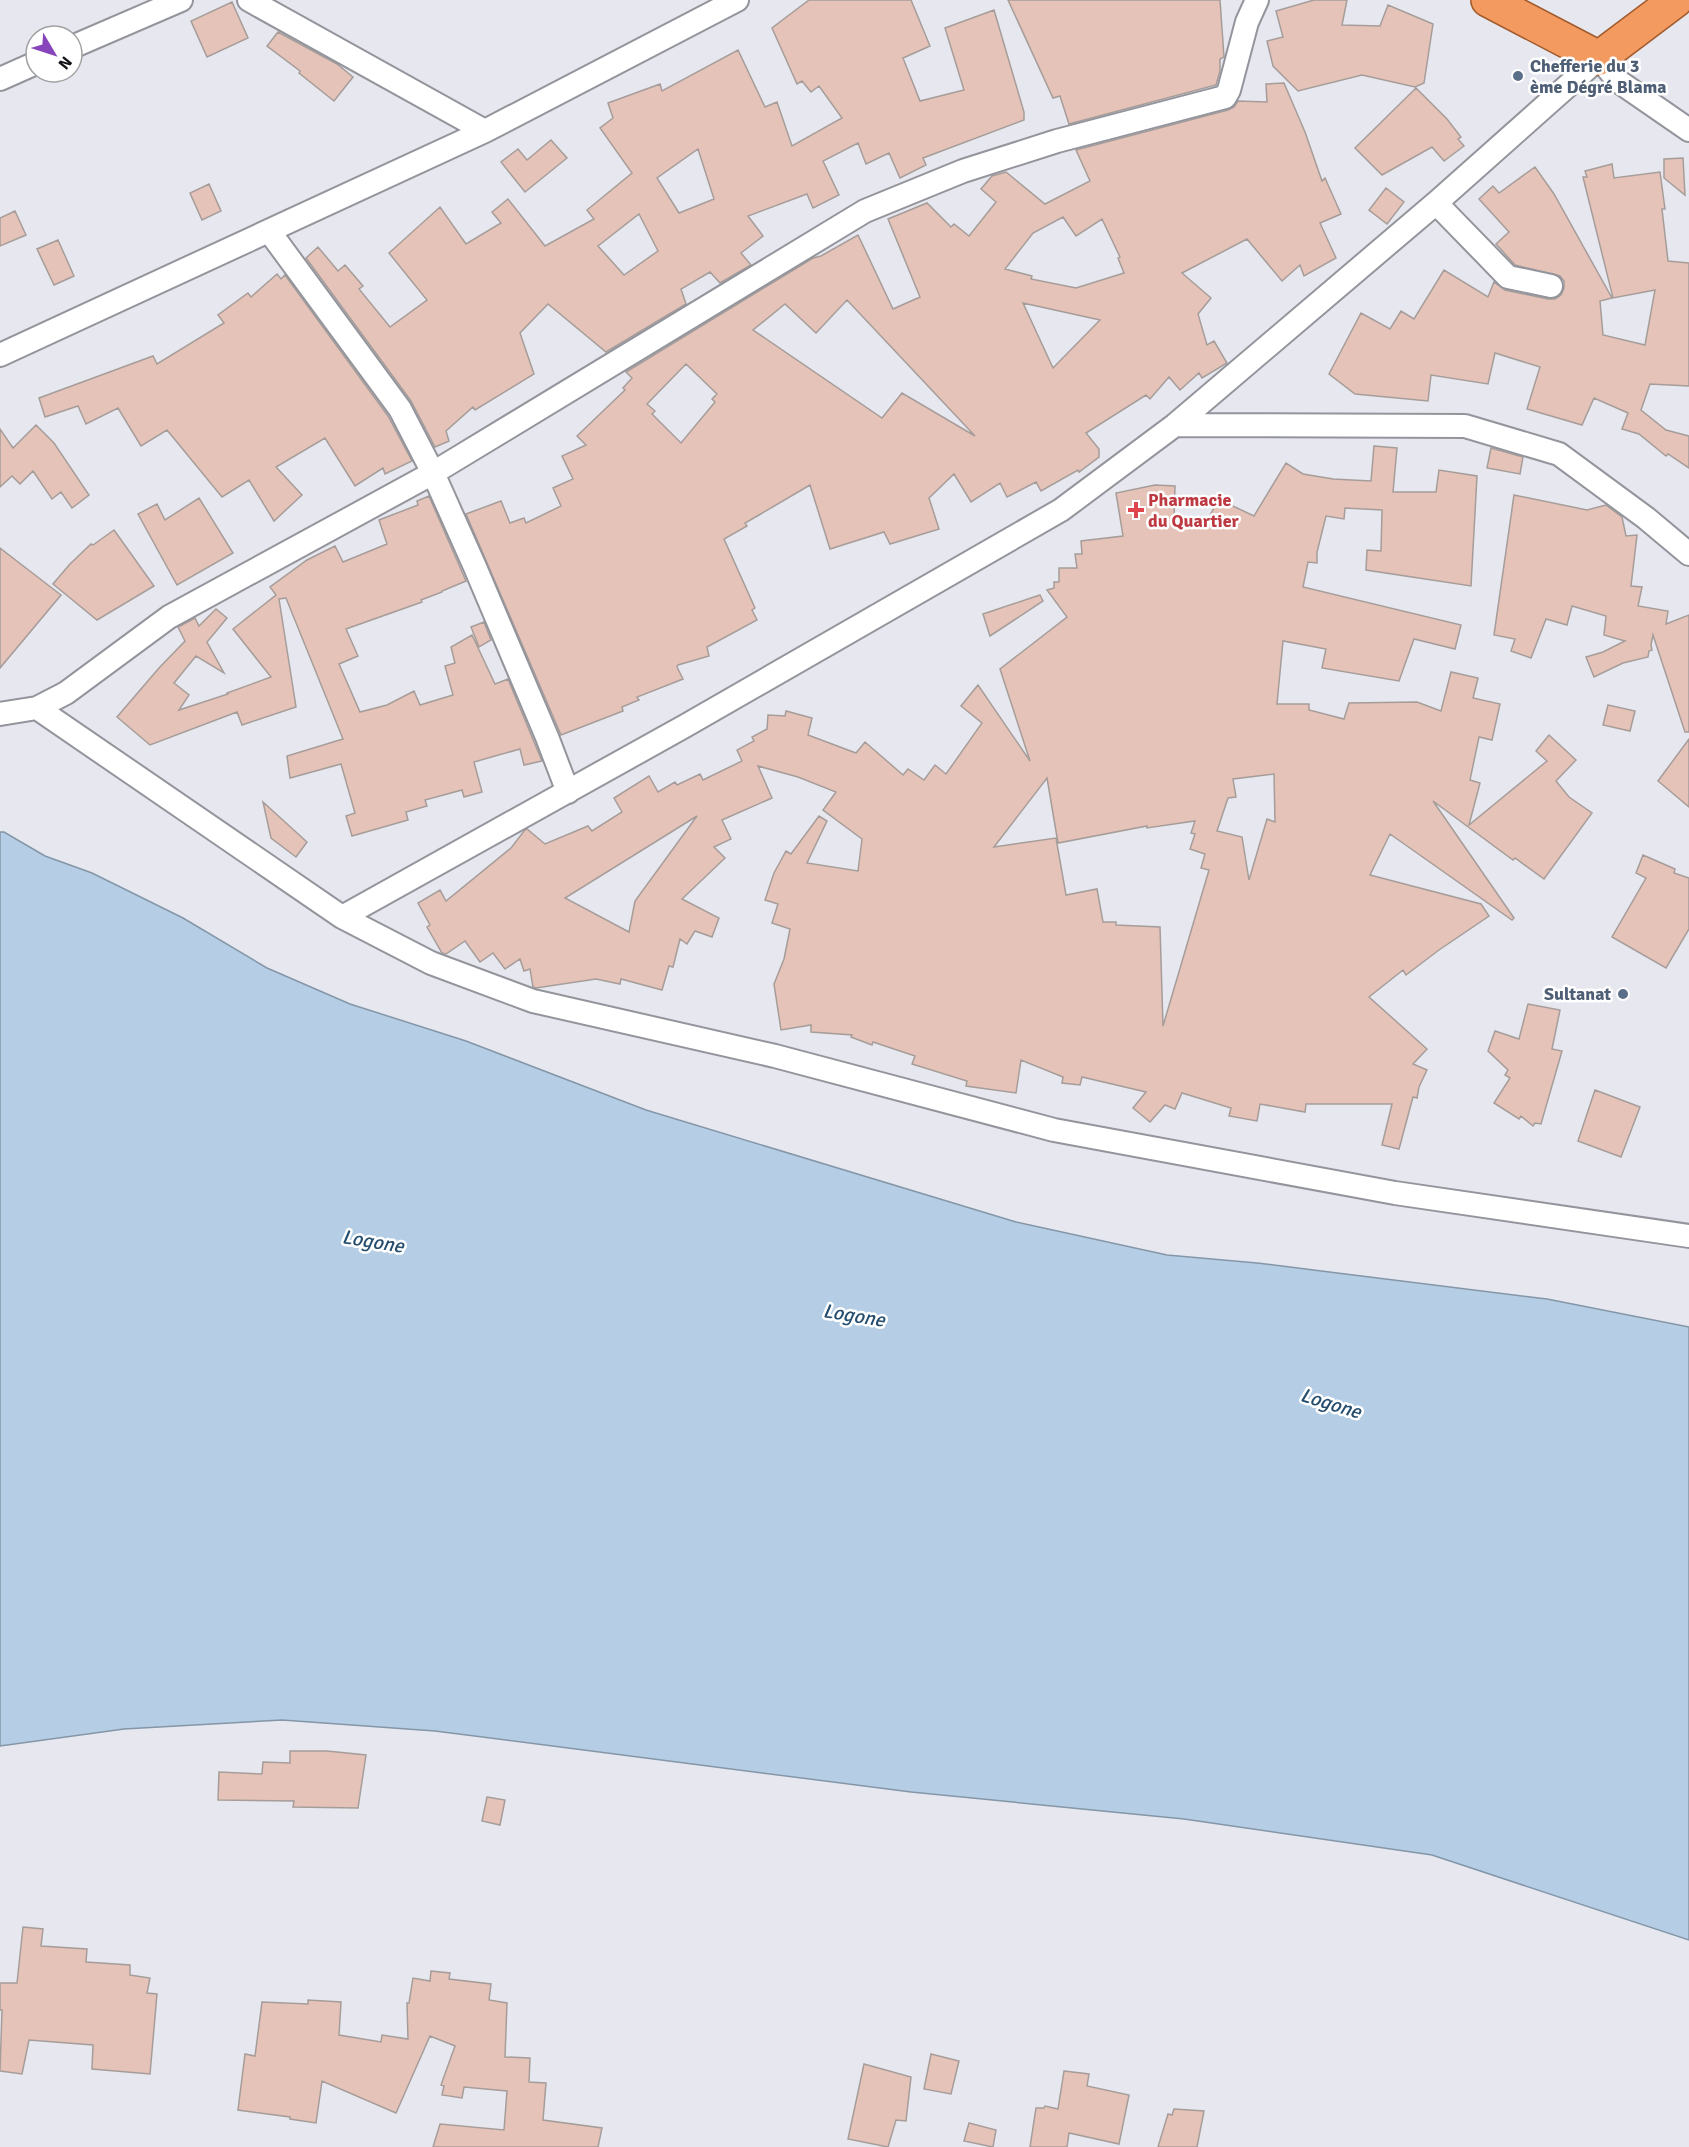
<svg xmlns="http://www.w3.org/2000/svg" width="1689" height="2147" viewBox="0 0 1689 2147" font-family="Signika,sans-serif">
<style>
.water{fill:#b5cee5;stroke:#8496a7;stroke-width:1.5}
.building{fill:#e5c3b8;stroke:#a69d9a;stroke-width:1.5;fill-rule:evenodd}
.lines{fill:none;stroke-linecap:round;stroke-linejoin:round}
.minor-casing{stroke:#94959c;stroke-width:26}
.trunk-casing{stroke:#a15a2c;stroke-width:36}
.minor{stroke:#fff;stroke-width:22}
.trunk{stroke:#f29a60;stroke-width:33}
.service-dot{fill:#5c6f8a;stroke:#fff;stroke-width:2}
.health-dot{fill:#e0444e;stroke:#fff;stroke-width:2}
.labels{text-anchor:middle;stroke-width:5;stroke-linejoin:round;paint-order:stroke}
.service-label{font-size:18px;font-weight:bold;fill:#4e5e75;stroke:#fff;text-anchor:start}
.health-label{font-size:18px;font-weight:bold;fill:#be3a42;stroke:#fff;text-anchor:start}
.water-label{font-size:20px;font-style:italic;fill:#254d6e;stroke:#fff}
</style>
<rect width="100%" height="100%" fill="#e6e7ef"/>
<!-- water -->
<path class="water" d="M 0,832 L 4,832 L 45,856 L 92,873 L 183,918 L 267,968 L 350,1004 L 466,1041 L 646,1110 L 1016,1222 L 1167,1255 L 1257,1263 L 1547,1299 L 1689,1327 L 1689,1940 L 1432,1855 L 1184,1819 L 911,1792 L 435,1731 L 282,1720 L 124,1729 L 0,1746 Z"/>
<!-- building -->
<path class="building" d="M 809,0 L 911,0 L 930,46 L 903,58 L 920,101 L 964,90 L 945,28 L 994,10 L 1024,112 L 1024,120 L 923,158 L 926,165 L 900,178 L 889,153 L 866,164 L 858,143 L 823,161 L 839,195 L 813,208 L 807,194 L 748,216 L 763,236 L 741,253 L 751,265 L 720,283 L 710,272 L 681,289 L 686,304 L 606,352 L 548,304 L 520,333 L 534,374 L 475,410 L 473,407 L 446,431 L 449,441 L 435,447 L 411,401 L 306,258 L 318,247 L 338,271 L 345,265 L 363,286 L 359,289 L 390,327 L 427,300 L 389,253 L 440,207 L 466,244 L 501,223 L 492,212 L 508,199 L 545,246 L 594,219 L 587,210 L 632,173 L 600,128 L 613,118 L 608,103 L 660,84 L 662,91 L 738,50 L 765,107 L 777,102 L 792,146 L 842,118 L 819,86 L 811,92 L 802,81 L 797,84 L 772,28 ZM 698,149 L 714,199 L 679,213 L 657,178 ZM 639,214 L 658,251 L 624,275 L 598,246 Z
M 1008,0 L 1220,0 L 1224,57 L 1220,59 L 1220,71 L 1216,85 L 1069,124 L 1060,96 L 1053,98 Z
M 1314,0 L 1347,0 L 1342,25 L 1380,26 L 1388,5 L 1433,24 L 1424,83 L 1415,87 L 1362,75 L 1298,91 L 1273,66 L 1267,41 L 1283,37 L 1276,11 Z
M 232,2 L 248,38 L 207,57 L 191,21 Z
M 278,32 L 337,64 L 353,77 L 334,101 L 299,73 L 300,71 L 267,46 Z
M 1284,83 L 1305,132 L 1322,181 L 1325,178 L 1341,214 L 1320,223 L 1336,258 L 1304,276 L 1300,265 L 1282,281 L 1247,239 L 1182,273 L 1211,298 L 1198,314 L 1207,345 L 1214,341 L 1227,363 L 1202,378 L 1199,373 L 1180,390 L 1169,377 L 1150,399 L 1146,395 L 1086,433 L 1099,449 L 1099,457 L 1079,472 L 1078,470 L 1041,491 L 1036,482 L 1007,497 L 1000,483 L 971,502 L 954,474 L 929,498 L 939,529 L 890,544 L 884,532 L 830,549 L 810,485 L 759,515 L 745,523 L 747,526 L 724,539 L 755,608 L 752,610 L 757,620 L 707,647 L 709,656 L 678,665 L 677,667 L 683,679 L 637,697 L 639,700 L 622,707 L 623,711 L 561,735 L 466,514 L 501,501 L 510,523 L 524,518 L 526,523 L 561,506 L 553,488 L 573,479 L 562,456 L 586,445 L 577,436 L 625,390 L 623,388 L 632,378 L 626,372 L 813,258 L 821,256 L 858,235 L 893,309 L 920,297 L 888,219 L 927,203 L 951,227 L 954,224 L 969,236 L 996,202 L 981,189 L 992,176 L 1006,172 L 1045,204 L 1090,181 L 1076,150 L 1228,110 L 1234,107 L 1238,101 L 1267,102 L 1266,84 ZM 1063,217 L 1076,236 L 1102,219 L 1120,257 L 1118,258 L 1124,273 L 1076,288 L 1031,279 L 1032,276 L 1005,269 L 1033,233 ZM 847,300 L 975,436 L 902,393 L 882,418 L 753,330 L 785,304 L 816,333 ZM 1023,303 L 1100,320 L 1053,368 ZM 686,364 L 717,394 L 712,399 L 715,402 L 681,443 L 652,414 L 655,411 L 647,404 Z
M 1416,88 L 1447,119 L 1461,137 L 1458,139 L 1464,146 L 1444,161 L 1432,147 L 1382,175 L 1355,148 Z
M 551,140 L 567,158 L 525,192 L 501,162 L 518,149 L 527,160 Z
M 1683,158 L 1685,195 L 1664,178 L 1664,159 Z
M 1612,164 L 1614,178 L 1660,172 L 1665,209 L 1662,209 L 1668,261 L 1689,263 L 1689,386 L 1650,384 L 1641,410 L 1666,430 L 1689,436 L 1689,468 L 1668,454 L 1666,456 L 1639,434 L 1622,429 L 1628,413 L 1594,398 L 1582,425 L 1527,409 L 1540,367 L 1495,353 L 1488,384 L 1431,375 L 1428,401 L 1355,394 L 1329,374 L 1361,313 L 1390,329 L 1401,311 L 1414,319 L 1444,270 L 1488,297 L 1494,282 L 1505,290 L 1548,299 L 1555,299 L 1561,295 L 1564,288 L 1564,281 L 1560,276 L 1515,265 L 1496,244 L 1509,232 L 1479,199 L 1493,186 L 1499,193 L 1535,167 L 1554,194 L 1612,298 L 1600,301 L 1603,335 L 1645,345 L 1655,290 L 1613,298 L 1583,177 L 1587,177 L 1585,171 Z
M 209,184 L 221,211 L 202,220 L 190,193 Z
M 1386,188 L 1404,202 L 1387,224 L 1369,210 Z
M 15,211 L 26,235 L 0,246 L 0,218 Z
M 58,240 L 74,276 L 54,285 L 37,249 Z
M 277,274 L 281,279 L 285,275 L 388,416 L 412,461 L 385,474 L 383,468 L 355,486 L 325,438 L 276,467 L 302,495 L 274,521 L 249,480 L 222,497 L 167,430 L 141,446 L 118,408 L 86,424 L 78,406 L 45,417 L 39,398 L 153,356 L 157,364 L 224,323 L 218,315 L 248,293 L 251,297 Z
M 36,425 L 54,443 L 89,495 L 72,508 L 61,492 L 52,499 L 33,471 L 20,484 L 12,476 L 0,487 L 0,429 L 13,448 Z
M 1374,446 L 1397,448 L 1393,492 L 1436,492 L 1439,470 L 1477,476 L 1471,586 L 1366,570 L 1367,550 L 1381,551 L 1382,510 L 1345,508 L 1344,519 L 1326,516 L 1317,552 L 1317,563 L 1308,562 L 1303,587 L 1461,625 L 1455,649 L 1414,639 L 1399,681 L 1322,668 L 1326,649 L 1283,641 L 1277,704 L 1309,704 L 1309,710 L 1344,719 L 1349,703 L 1417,702 L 1441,711 L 1451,672 L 1478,678 L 1473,698 L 1500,704 L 1492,740 L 1479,737 L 1470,780 L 1480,783 L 1469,825 L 1547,761 L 1536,751 L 1549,735 L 1576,760 L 1556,781 L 1569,797 L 1592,813 L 1544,879 L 1515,858 L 1513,860 L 1433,801 L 1514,918 L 1512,920 L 1390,834 L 1370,875 L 1481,904 L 1489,916 L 1439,950 L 1406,975 L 1403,970 L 1369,997 L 1427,1049 L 1413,1064 L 1427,1070 L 1419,1087 L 1417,1098 L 1413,1097 L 1399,1149 L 1382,1145 L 1392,1104 L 1306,1104 L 1305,1112 L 1260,1104 L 1257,1121 L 1229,1116 L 1231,1108 L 1182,1093 L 1175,1109 L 1165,1105 L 1150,1122 L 1133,1108 L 1146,1092 L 1082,1077 L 1080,1085 L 1062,1083 L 1063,1077 L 1021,1060 L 1016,1093 L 966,1086 L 967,1081 L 912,1064 L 915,1056 L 873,1042 L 872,1045 L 851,1037 L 852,1035 L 811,1032 L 811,1025 L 781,1030 L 774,984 L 784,959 L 790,929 L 772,923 L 778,904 L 765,900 L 774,873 L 786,851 L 791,854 L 819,816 L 827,821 L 807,863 L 858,871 L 862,839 L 823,810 L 836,792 L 798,777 L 758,766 L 772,798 L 722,820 L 731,839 L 714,847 L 725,858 L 682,899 L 719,918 L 712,937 L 695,931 L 687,944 L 680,939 L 673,967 L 669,966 L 662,990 L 621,979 L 620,984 L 596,979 L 536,988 L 533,987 L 530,969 L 524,971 L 520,959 L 505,969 L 493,953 L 480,962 L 465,941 L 446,954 L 442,953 L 427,927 L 430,925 L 418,903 L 440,890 L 446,901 L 511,848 L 524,831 L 527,829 L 545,844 L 588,826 L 592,831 L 622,812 L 614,798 L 649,776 L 658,792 L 675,782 L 677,785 L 700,774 L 703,780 L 742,761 L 737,750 L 754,741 L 752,737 L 767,729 L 768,715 L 785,716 L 786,711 L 812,718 L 808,735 L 856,753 L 865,742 L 903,775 L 908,769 L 924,780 L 935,765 L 946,774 L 982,723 L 961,706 L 978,685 L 1030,761 L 1000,669 L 1067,617 L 1047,590 L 1054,588 L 1054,582 L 1059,582 L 1059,568 L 1077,568 L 1075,554 L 1082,554 L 1081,541 L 1123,536 L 1116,493 L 1155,485 L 1175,486 L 1174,519 L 1206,524 L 1218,499 L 1254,516 L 1286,463 L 1303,474 L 1333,479 L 1371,481 ZM 1274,774 L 1275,822 L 1267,819 L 1249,880 L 1242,837 L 1217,831 L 1228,798 L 1236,797 L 1233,779 ZM 1047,778 L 1058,843 L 1147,826 L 1147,828 L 1195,821 L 1191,833 L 1195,834 L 1190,849 L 1205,854 L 1201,868 L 1209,870 L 1163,1026 L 1160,927 L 1116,925 L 1116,922 L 1103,922 L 1097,889 L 1066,895 L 1056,838 L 994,847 ZM 697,816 L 635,901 L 629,932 L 565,898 Z
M 1491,448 L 1523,457 L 1520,474 L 1487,468 Z
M 1514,495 L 1587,510 L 1606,505 L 1622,517 L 1626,536 L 1637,535 L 1631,586 L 1642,587 L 1638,606 L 1668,611 L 1666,624 L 1689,615 L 1689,732 L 1685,732 L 1653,635 L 1651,645 L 1652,650 L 1649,651 L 1648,657 L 1623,663 L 1594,677 L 1586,657 L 1603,652 L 1625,641 L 1604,635 L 1606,616 L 1572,606 L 1567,625 L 1546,619 L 1531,658 L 1511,651 L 1515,639 L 1494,635 Z
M 429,496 L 466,581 L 442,591 L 442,592 L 421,600 L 422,602 L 346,629 L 358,656 L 339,664 L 360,712 L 387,705 L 414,691 L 420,705 L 453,695 L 445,666 L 455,663 L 451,647 L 472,635 L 495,684 L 508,679 L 542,761 L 524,765 L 520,749 L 474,762 L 482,792 L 464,797 L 462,790 L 425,800 L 427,806 L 406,812 L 408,820 L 352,836 L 346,816 L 355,813 L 341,764 L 290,778 L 287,756 L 343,739 L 286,598 L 279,599 L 296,707 L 242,725 L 237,712 L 150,745 L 117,717 L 159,668 L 185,641 L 178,627 L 195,618 L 199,626 L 216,609 L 227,618 L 207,642 L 224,673 L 196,656 L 174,683 L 189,695 L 179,710 L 228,694 L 227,693 L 271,677 L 233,629 L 276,595 L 270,587 L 307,560 L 335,546 L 343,562 L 387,544 L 379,520 L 418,505 L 417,501 Z
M 199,498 L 233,553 L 177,585 L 138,514 L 157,504 L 165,520 Z
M 114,530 L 154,586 L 97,620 L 53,584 L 70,564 L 91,544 L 93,545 Z
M 0,548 L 61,595 L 0,668 Z
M 1040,595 L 1043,601 L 990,636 L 983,614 Z
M 484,622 L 491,640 L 479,647 L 471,627 Z
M 1608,705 L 1635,711 L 1630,731 L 1603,725 Z
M 1689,739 L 1689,807 L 1658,781 Z
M 263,802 L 307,842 L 296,857 L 271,838 Z
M 1643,855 L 1675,869 L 1674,873 L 1689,878 L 1689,929 L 1666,968 L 1612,937 L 1646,878 L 1636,873 Z
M 1528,1004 L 1560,1010 L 1552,1049 L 1562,1051 L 1541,1124 L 1535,1123 L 1533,1126 L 1521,1116 L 1519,1119 L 1494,1103 L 1510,1078 L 1505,1075 L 1508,1070 L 1488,1051 L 1495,1031 L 1519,1039 Z
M 1595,1090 L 1640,1107 L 1621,1157 L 1578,1141 Z
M 290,1751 L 327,1751 L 366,1755 L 358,1808 L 293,1807 L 294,1801 L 218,1800 L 219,1772 L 262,1774 L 263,1762 L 290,1763 Z
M 487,1797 L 505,1800 L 500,1825 L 482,1821 Z
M 23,1927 L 43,1929 L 41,1946 L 87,1949 L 86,1962 L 130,1965 L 130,1975 L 150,1978 L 147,1993 L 157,1994 L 150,2074 L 92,2069 L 93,2045 L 29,2040 L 22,2074 L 0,2071 L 2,2010 L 0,2010 L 0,1983 L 17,1983 Z
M 431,1971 L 450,1973 L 449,1979 L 491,1984 L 489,2000 L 507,2003 L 505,2057 L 530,2058 L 529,2082 L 546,2083 L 543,2120 L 602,2128 L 598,2147 L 433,2147 L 440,2124 L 504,2130 L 507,2091 L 464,2087 L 462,2098 L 442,2095 L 444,2086 L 441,2085 L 455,2046 L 430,2036 L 396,2113 L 322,2081 L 316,2123 L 290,2119 L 290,2117 L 238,2110 L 245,2054 L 255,2056 L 262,2002 L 308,2004 L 308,2000 L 341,2002 L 339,2035 L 381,2042 L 382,2035 L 408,2039 L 407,2003 L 409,2003 L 413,1978 L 430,1981 Z
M 931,2054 L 959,2061 L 951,2094 L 924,2089 Z
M 864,2064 L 911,2077 L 906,2121 L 896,2120 L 888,2147 L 848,2139 Z
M 1064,2071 L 1089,2074 L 1087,2086 L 1129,2095 L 1119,2144 L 1069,2133 L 1067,2147 L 1030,2147 L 1036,2108 L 1044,2108 L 1045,2106 L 1058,2109 Z
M 1174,2109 L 1204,2111 L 1197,2147 L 1158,2147 L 1168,2114 L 1172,2115 Z
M 969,2123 L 996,2130 L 993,2147 L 964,2141 Z"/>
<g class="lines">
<defs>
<path id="minor" d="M 249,0 L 485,131
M 72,47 L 181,0
M 0,79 L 36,63
M 1436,203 L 1508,277 L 1551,286
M 269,231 L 400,409 L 433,473 L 475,567 L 547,737 L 568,792
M 0,355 L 485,131 L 737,0
M 1175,425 L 1465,426 L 1559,454 L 1646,518 L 1689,554
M 37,708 L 66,693 L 169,617 L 433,473 L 865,211 L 963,171 L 1057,141 L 1225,97 L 1229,90 L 1247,22 L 1257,0
M 0,714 L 37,708 L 342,917 L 431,963 L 533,1001 L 775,1056 L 1054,1130 L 1395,1193 L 1689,1236
M 342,917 L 685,726 L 1061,510 L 1175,425 L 1436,203 L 1599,58 L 1618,81 L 1689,130"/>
<path id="trunk" d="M 1488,0 L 1599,58 L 1676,0"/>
</defs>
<!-- minor casing -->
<use href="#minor" class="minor-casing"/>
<!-- trunk casing -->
<use href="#trunk" class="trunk-casing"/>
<!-- minor -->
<use href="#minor" class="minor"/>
<!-- trunk -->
<use href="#trunk" class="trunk"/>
</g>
<!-- markers -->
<g class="service-dot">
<circle cx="1518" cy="76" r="6"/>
<circle cx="1623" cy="994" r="6"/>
</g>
<path class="health-dot" d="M1133 501h6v6h6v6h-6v6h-6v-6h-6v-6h6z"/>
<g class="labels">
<!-- service labels -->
<g class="service-label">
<text x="1530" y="72">Chefferie du 3<tspan x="1530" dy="21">ème Dégré Blama</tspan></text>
<text x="1611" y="1000" text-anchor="end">Sultanat</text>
</g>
<!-- health labels -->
<g class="health-label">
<text x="1148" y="506">Pharmacie<tspan x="1148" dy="21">du Quartier</tspan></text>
</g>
<!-- water labels -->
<g class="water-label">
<text transform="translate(373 1241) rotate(9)" y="7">Logone</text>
<text transform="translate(854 1315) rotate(9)" y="7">Logone</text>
<text transform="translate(1331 1403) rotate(17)" y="7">Logone</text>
</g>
</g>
<!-- north arrow -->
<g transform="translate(54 54) rotate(129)"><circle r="28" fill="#ffffff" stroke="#a0a1a1" stroke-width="1.5"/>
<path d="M0-4.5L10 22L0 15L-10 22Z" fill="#8645ba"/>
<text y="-9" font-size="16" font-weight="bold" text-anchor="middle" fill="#121315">N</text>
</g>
</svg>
